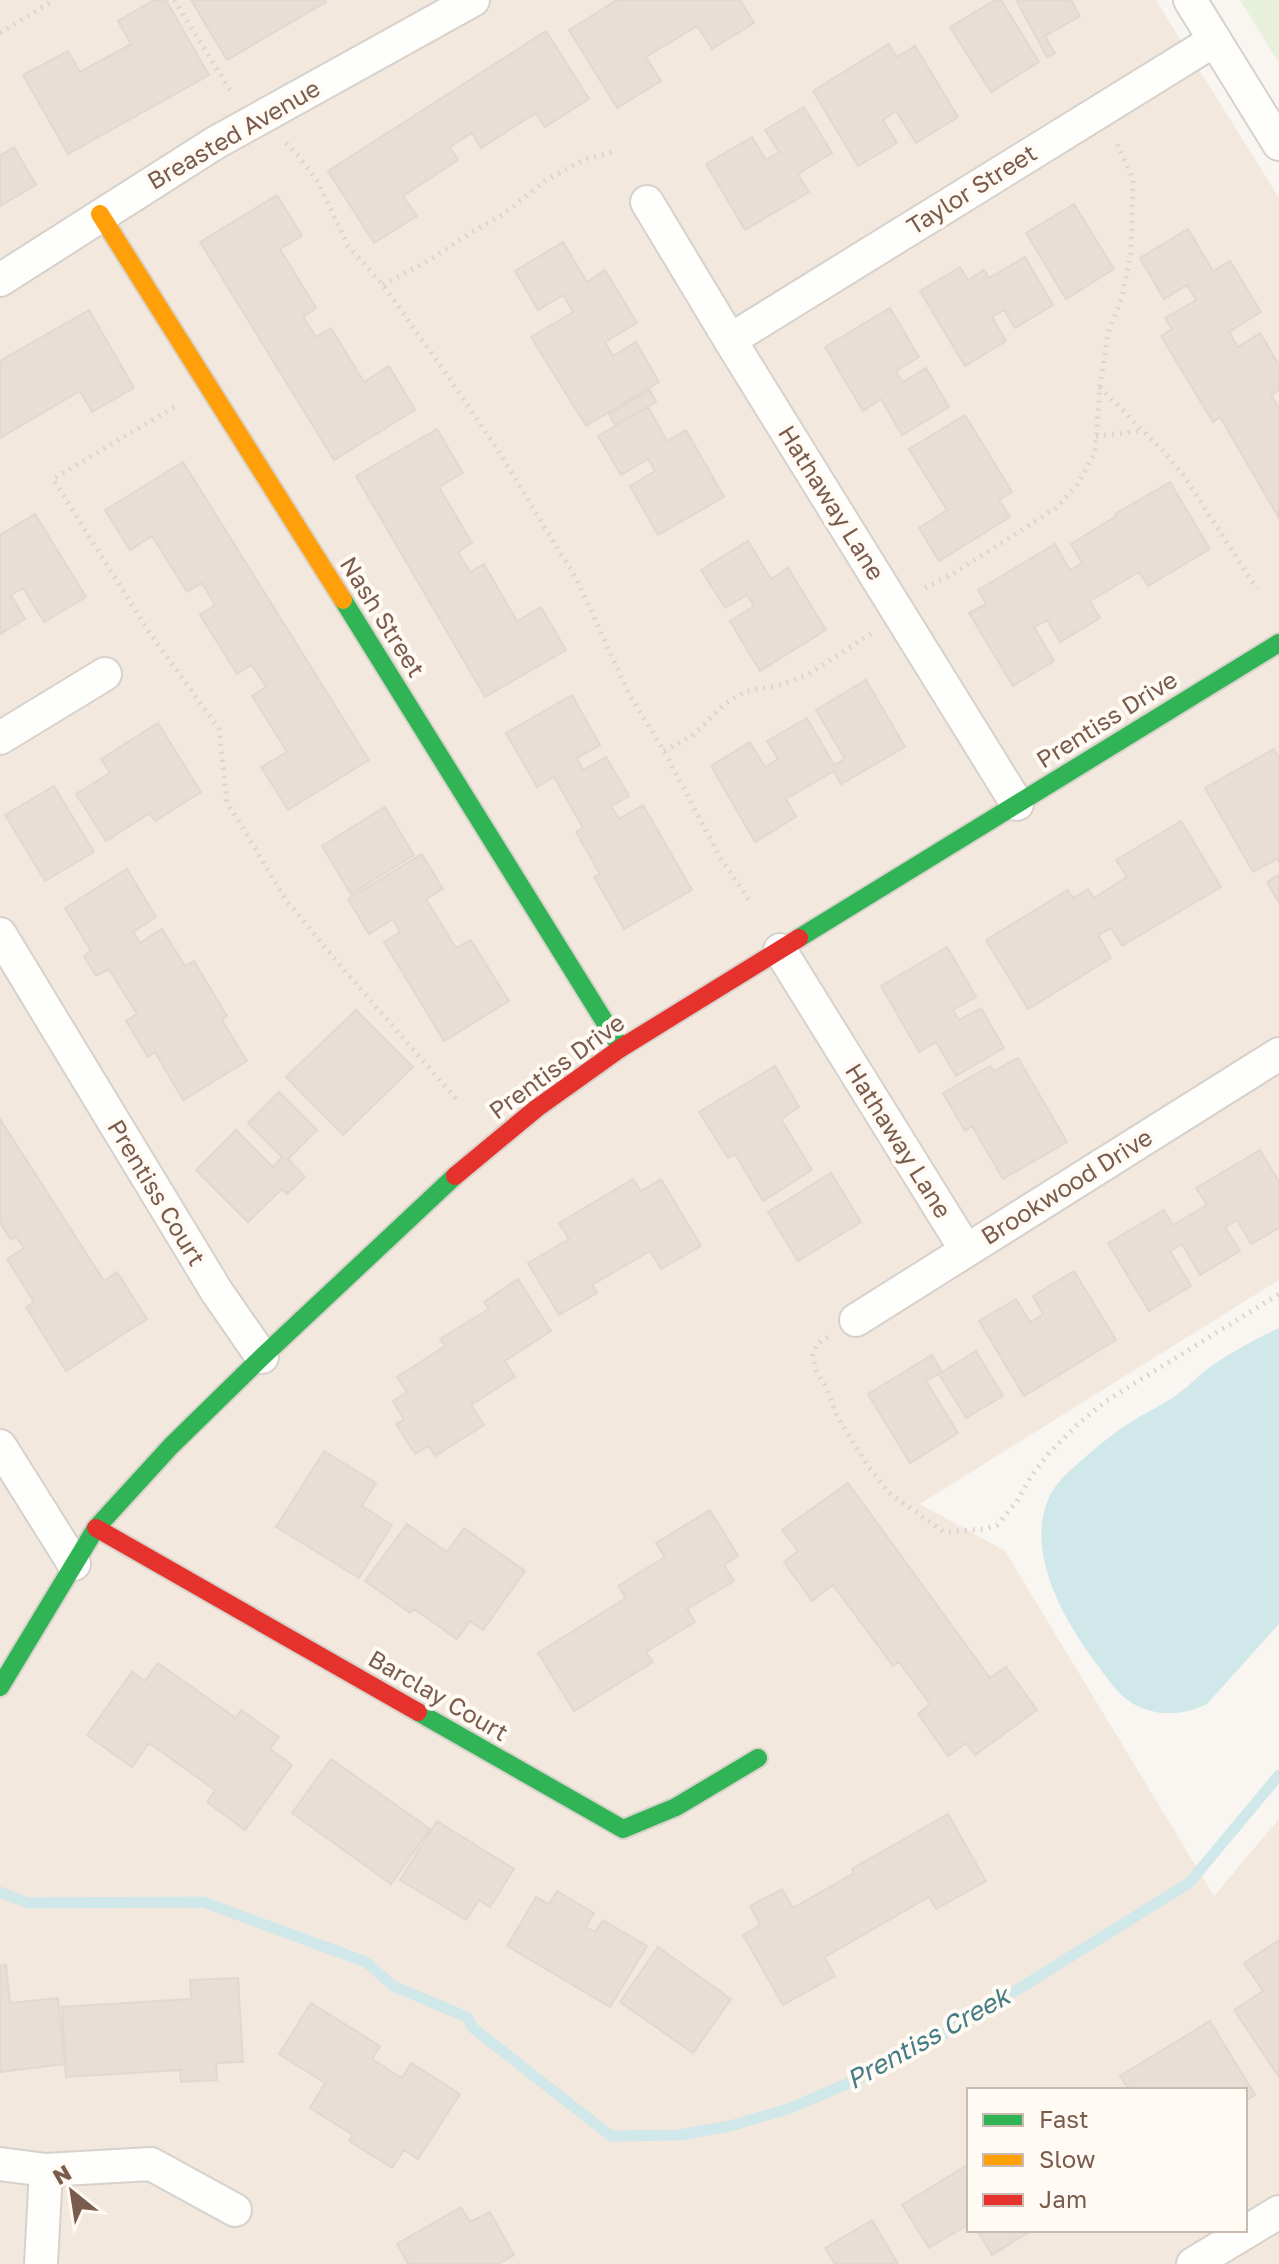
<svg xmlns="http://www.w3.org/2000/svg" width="1279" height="2264" viewBox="0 0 1279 2264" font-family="'Golos Text',sans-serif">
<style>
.residential{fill:#f2e8de;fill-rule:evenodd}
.green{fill:#e7f0db}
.water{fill:#d0e8ea}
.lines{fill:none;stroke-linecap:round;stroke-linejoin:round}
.stream{stroke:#d0e8ea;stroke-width:11}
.building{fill:#e6ded7;stroke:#e2d8d2;stroke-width:2}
.street-casing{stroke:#d7d1cb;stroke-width:36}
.fast-casing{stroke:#d9d2cb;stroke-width:22}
.slow-casing{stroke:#d9d2cb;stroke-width:22}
.jam-casing{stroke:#d9d2cb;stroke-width:22}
.path{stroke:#dcd5d0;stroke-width:5;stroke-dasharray:2 6;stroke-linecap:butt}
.street{stroke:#fefefd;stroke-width:32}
.fast{stroke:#30b455;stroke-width:18}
.slow{stroke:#ff9f0a;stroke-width:18}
.jam{stroke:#e5322d;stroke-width:18}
.labels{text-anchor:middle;stroke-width:8;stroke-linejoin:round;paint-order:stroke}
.street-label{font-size:24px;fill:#7a5c4d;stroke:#fffaf3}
.water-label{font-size:26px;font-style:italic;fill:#437c86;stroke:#fffaf3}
</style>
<rect width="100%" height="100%" fill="#f9f5f0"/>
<!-- residential -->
<path class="residential" d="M 0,0 L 1156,0 L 1279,198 L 1279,1280 L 920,1504 L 1005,1551 L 1214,1896 L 1279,1819 L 1279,2264 L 0,2264 ZM 969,2090 L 1245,2090 L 1245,2230 L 969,2230 Z"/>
<!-- green -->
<path class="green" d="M 1240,0 L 1279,0 L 1279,63 Z"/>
<!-- water -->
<path class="water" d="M 1279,1328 L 1279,1624 L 1207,1704 C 1183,1716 1155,1717 1132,1703 C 1118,1694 1108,1680 1099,1667 C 1065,1623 1023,1551 1050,1495 C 1056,1484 1065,1475 1074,1467 C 1092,1451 1110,1435 1131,1422 C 1146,1412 1163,1405 1178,1394 C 1189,1386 1199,1375 1210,1367 C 1232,1352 1255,1339 1279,1328 Z"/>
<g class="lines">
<!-- stream -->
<path class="stream" d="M 0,1892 L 28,1903 L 203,1902 L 366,1962 L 393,1986 L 467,2017 L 473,2028 L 611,2136 L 679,2135 L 730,2126 L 788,2109 L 882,2069 L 978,2014 L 1189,1883 L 1279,1775"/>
</g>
<!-- building -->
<path class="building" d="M 154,0 L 166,0 L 209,75 L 68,154 L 23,75 L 68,51 L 80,72 L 131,44 L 118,21 Z
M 191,0 L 325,0 L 326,2 L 227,60 Z
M 617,0 L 740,0 L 754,23 L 712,49 L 697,26 L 646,57 L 661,81 L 617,108 L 569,30 Z
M 995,0 L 1001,0 L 1039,62 L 991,92 L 950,27 Z
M 1016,0 L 1071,0 L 1080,16 L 1045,36 L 1055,53 L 1047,57 Z
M 546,31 L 589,99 L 545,127 L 536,113 L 481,148 L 472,133 L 450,147 L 458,160 L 403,196 L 417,216 L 374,243 L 328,171 Z
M 889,44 L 897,57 L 915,46 L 958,117 L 916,143 L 896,111 L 883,120 L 897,143 L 858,166 L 813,91 Z
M 804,107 L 832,153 L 798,174 L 809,192 L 745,230 L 706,164 L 752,137 L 766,160 L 779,152 L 765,130 Z
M 14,147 L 36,185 L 0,206 L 0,156 Z
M 277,195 L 302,236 L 280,249 L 316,308 L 303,317 L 316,337 L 331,328 L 364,382 L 389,366 L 415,410 L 334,460 L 200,242 Z
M 1074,204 L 1114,269 L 1066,299 L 1026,233 Z
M 1188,229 L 1213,271 L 1230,261 L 1261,312 L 1229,332 L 1238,347 L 1260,333 L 1279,365 L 1279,390 L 1271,395 L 1279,408 L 1279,518 L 1220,417 L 1213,422 L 1161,336 L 1172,329 L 1165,318 L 1196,300 L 1187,285 L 1164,299 L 1140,258 Z
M 563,242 L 587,282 L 605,270 L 637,323 L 605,342 L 613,356 L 636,342 L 659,382 L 586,426 L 531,337 L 573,312 L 563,295 L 538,310 L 515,271 Z
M 1025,257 L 1053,305 L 1015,328 L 1004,310 L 992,317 L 1006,341 L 965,366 L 920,291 L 960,267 L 968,280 L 984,270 L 989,278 Z
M 890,308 L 919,357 L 896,371 L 903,382 L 926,368 L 949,407 L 902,435 L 881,399 L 863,411 L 825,347 Z
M 89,310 L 134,388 L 92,412 L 80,391 L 0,438 L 0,361 Z
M 650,390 L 656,402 L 615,425 L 609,414 Z
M 648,407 L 667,441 L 686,430 L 724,497 L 658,535 L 630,486 L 655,471 L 648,459 L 621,475 L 598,436 Z
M 965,415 L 1012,492 L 999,500 L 1010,517 L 939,561 L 919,528 L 947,510 L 909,449 Z
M 437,429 L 463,473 L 439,487 L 472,543 L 458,552 L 470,572 L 484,564 L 517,621 L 541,607 L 566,650 L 485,697 L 356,476 Z
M 183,462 L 369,760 L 288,810 L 261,767 L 287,752 L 252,696 L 266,687 L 252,665 L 237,674 L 200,615 L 215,605 L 202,583 L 187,592 L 152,536 L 130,550 L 105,510 Z
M 1170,482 L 1210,549 L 1148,586 L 1139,572 L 1090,601 L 1100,618 L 1060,642 L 1047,620 L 1034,627 L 1054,661 L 1013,686 L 969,613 L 986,604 L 978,590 L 1055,544 L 1070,570 L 1082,563 L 1071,544 L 1116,516 L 1115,514 Z
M 35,514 L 86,597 L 44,622 L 23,588 L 11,595 L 25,619 L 0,634 L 0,535 Z
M 748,541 L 771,579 L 788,568 L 826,630 L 760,671 L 730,621 L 754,606 L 747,595 L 725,608 L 701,570 Z
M 866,680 L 905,747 L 841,784 L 834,771 L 786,799 L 796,817 L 755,842 L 711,766 L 750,742 L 765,767 L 778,759 L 767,741 L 807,718 L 834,765 L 845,759 L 816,710 Z
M 572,695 L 600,745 L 577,758 L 583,770 L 606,757 L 629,796 L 611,806 L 619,819 L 643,805 L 692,890 L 624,929 L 594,877 L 600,874 L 576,832 L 583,828 L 554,777 L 537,787 L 506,733 Z
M 158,723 L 201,792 L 155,821 L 150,813 L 106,841 L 76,794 L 110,773 L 101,759 Z
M 1274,749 L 1279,757 L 1279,862 L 1277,859 L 1253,872 L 1205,788 Z
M 54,786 L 94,852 L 45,881 L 5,815 Z
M 385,807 L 414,855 L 351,894 L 322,846 Z
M 1181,821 L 1221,887 L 1122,946 L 1111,928 L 1098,935 L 1111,958 L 1028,1009 L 986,940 L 1068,890 L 1073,898 L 1088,889 L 1094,898 L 1127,877 L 1116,860 Z
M 422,854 L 443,889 L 426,899 L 456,948 L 471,940 L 509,1001 L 444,1041 L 384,942 L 400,932 L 393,919 L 369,934 L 348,899 Z
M 127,869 L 156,917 L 133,932 L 140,943 L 162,929 L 185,966 L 194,961 L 227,1016 L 222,1020 L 247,1061 L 183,1100 L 155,1052 L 148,1057 L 126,1021 L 137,1014 L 109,969 L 96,976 L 84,956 L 91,951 L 65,908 Z
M 1279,875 L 1279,903 L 1267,882 Z
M 947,947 L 976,997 L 953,1010 L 959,1020 L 981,1008 L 1004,1048 L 956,1076 L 936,1042 L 919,1052 L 881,986 Z
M 356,1010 L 413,1067 L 343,1135 L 286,1077 Z
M 1018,1058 L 1067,1142 L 1003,1179 L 972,1126 L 965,1131 L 943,1093 L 990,1066 L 994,1071 Z
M 775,1066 L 799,1107 L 781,1119 L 812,1170 L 763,1201 L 735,1154 L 728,1158 L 699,1112 Z
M 279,1092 L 317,1130 L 288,1159 L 305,1177 L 287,1194 L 282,1189 L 248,1222 L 196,1170 L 236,1130 L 273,1167 L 282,1157 L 248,1123 Z
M 0,1119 L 104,1281 L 117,1272 L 147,1319 L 66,1371 L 26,1307 L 34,1302 L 7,1259 L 24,1248 L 16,1237 L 11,1240 L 0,1223 Z
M 1260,1150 L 1279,1182 L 1279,1228 L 1251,1244 L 1237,1220 L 1225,1227 L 1240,1251 L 1200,1275 L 1182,1244 L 1170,1251 L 1191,1286 L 1149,1311 L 1108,1243 L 1164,1210 L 1173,1225 L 1207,1205 L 1196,1188 Z
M 831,1173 L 861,1222 L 798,1261 L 768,1212 Z
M 633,1179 L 641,1191 L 661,1179 L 701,1246 L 661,1269 L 650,1251 L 592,1285 L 597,1293 L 559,1315 L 528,1263 L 569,1239 L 559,1223 Z
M 1074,1271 L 1116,1340 L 1024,1396 L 979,1321 L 1016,1299 L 1030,1322 L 1043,1314 L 1033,1296 Z
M 518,1279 L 551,1331 L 505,1361 L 515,1377 L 471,1405 L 484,1425 L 435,1456 L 429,1446 L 415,1454 L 396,1424 L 404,1420 L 393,1401 L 407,1392 L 397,1377 L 445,1346 L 440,1339 L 489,1309 L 484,1302 Z
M 976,1351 L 1003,1396 L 966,1418 L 939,1374 Z
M 932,1355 L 942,1372 L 926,1381 L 958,1433 L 910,1463 L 868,1394 Z
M 324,1451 L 376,1483 L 362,1506 L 392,1525 L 359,1578 L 276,1527 Z
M 848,1483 L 990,1678 L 1006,1667 L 1037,1710 L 975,1755 L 966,1743 L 948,1756 L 918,1714 L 930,1704 L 899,1662 L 893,1666 L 833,1585 L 812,1601 L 784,1562 L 798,1551 L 782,1530 Z
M 710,1510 L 738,1556 L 724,1565 L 734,1581 L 687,1609 L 695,1622 L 646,1652 L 653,1662 L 574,1711 L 538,1653 L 626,1598 L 618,1586 L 665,1557 L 656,1543 Z
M 407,1524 L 447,1552 L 464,1528 L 525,1571 L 483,1630 L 470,1621 L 457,1639 L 414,1609 L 410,1613 L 365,1581 Z
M 158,1663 L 236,1718 L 241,1710 L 279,1737 L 270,1749 L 292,1765 L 245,1830 L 207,1802 L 215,1790 L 149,1743 L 132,1767 L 87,1735 L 132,1672 L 145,1681 Z
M 331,1759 L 430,1829 L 391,1884 L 292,1813 Z
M 948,1814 L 986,1881 L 936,1909 L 929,1897 L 825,1957 L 835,1976 L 783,2005 L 743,1935 L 760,1925 L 750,1906 L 782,1889 L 793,1908 L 854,1873 L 852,1869 Z
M 437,1821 L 514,1869 L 490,1907 L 479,1900 L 466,1920 L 400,1880 Z
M 557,1891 L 594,1913 L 586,1927 L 595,1932 L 603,1920 L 647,1946 L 610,2007 L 507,1946 L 536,1897 L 549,1904 Z
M 1279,1940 L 1279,2077 L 1234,2010 L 1263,1991 L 1244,1963 Z
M 658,1947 L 731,1999 L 693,2053 L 620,2002 Z
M 6,1965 L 10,2003 L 58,1998 L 65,2064 L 0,2072 L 0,1966 Z
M 238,1978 L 243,2062 L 216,2063 L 217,2080 L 181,2082 L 180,2070 L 66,2077 L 62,2007 L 191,1999 L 190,1980 Z
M 311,2003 L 380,2046 L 372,2059 L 402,2078 L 411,2063 L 460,2094 L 418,2159 L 404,2150 L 392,2168 L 349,2141 L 353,2135 L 310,2108 L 325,2083 L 279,2054 Z
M 1210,2021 L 1255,2095 L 1245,2101 L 1245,2090 L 1129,2090 L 1120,2076 Z
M 969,2164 L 969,2224 L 929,2248 L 902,2205 Z
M 461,2207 L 470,2222 L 490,2212 L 514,2255 L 498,2264 L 408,2264 L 397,2244 Z
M 872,2220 L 898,2264 L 835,2264 L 825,2248 Z
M 977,2230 L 1032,2230 L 992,2255 Z"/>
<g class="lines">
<defs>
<path id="street" d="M 1190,0 L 1279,144
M 647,202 L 730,340 L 1017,804
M 0,280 L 215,143 L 473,0
M 730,340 L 1215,40
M 0,738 L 105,674
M 0,934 L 217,1292 L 262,1357
M 780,950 L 966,1250
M 856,1320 L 1279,1054
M 0,1446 L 74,1564
M 0,2164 L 46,2170 L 151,2164 L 235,2210
M 41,2264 L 46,2170
M 1193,2264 L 1279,2212"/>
<path id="fast" d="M 343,600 L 621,1048
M 799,938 L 1279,643
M 0,1687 L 96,1528 L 171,1446 L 262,1357 L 455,1176
M 418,1712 L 623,1829 L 676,1807 L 758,1758"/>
<path id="slow" d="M 100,214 L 343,600"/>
<path id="jam" d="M 455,1176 L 537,1108 L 621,1048 L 799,938
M 96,1528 L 418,1712"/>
</defs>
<!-- street casing -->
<use href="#street" class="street-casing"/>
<!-- fast casing -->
<use href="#fast" class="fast-casing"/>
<!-- slow casing -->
<use href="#slow" class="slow-casing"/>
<!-- jam casing -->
<use href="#jam" class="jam-casing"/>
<!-- path -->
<path class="path" d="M 174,0 L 232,93
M 0,33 L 54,0
M 286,143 L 300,158 L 318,182 L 348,246 L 383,285 L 447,375 L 497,449 L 577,580 L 629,694 L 664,751 L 721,859 L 749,900
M 383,285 L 430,260 L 472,232 L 505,213 L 545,181 L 585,159 L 617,151
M 1100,387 L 1163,451 L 1184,476 L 1257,589
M 174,407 L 53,479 L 149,632 L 219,729 L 227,802 L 286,900 L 339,964 L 457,1100
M 1096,436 L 1142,431
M 925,588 L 951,575 L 1056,508 L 1077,485 L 1095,453 L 1100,386 L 1108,333 L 1122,297 L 1131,253 L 1133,179 L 1116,141
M 664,751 L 692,736 L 726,703 L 746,691 L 777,686 L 807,675 L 872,633
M 828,1337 L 817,1344 L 813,1355 L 816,1370 L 827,1390 L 838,1418 L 866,1463 L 888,1492 L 944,1532 L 984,1529 L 997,1525 L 1017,1501 L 1032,1475 L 1049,1453 L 1077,1425 L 1106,1401 L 1279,1294"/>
<!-- street -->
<use href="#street" class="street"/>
<!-- fast -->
<use href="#fast" class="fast"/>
<!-- slow -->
<use href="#slow" class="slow"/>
<!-- jam -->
<use href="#jam" class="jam"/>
</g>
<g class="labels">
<!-- street labels -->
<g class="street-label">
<text transform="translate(234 135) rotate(-30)" y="8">Breasted Avenue</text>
<text transform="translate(972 190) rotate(-32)" y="8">Taylor Street</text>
<text transform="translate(831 503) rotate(58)" y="8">Hathaway Lane</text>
<text transform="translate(382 617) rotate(58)" y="8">Nash Street</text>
<text transform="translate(1107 720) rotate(-32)" y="8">Prentiss Drive</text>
<text transform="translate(557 1067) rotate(-36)" y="8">Prentiss Drive</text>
<text transform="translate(898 1141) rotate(58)" y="8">Hathaway Lane</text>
<text transform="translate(1067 1187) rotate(-32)" y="8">Brookwood Drive</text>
<text transform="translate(156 1193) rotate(59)" y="8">Prentiss Court</text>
<text transform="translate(438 1696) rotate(30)" y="8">Barclay Court</text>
</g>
<!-- water labels -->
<g class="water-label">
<text transform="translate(928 2038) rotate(-29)" y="9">Prentiss Creek</text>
</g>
</g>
<!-- legend -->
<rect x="967" y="2088" width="280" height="144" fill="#fffaf3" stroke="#cabbb1" stroke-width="2"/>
<rect x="983" y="2114" width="40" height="12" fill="#30b455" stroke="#cabbb1" stroke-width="2"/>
<text x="1039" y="2128" font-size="24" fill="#7a5c4d">Fast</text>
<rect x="983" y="2154" width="40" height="12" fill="#ff9f0a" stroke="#cabbb1" stroke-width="2"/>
<text x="1039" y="2168" font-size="24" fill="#7a5c4d">Slow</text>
<rect x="983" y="2194" width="40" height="12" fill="#e5322d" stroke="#cabbb1" stroke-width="2"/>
<text x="1039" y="2208" font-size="24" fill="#7a5c4d">Jam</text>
<!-- north arrow -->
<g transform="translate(72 2192) rotate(330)" stroke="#fffaf3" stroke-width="6" paint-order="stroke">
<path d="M0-6L14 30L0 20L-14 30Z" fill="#7a5c4d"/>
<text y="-12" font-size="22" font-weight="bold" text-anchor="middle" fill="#7a5c4d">N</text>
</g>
</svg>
